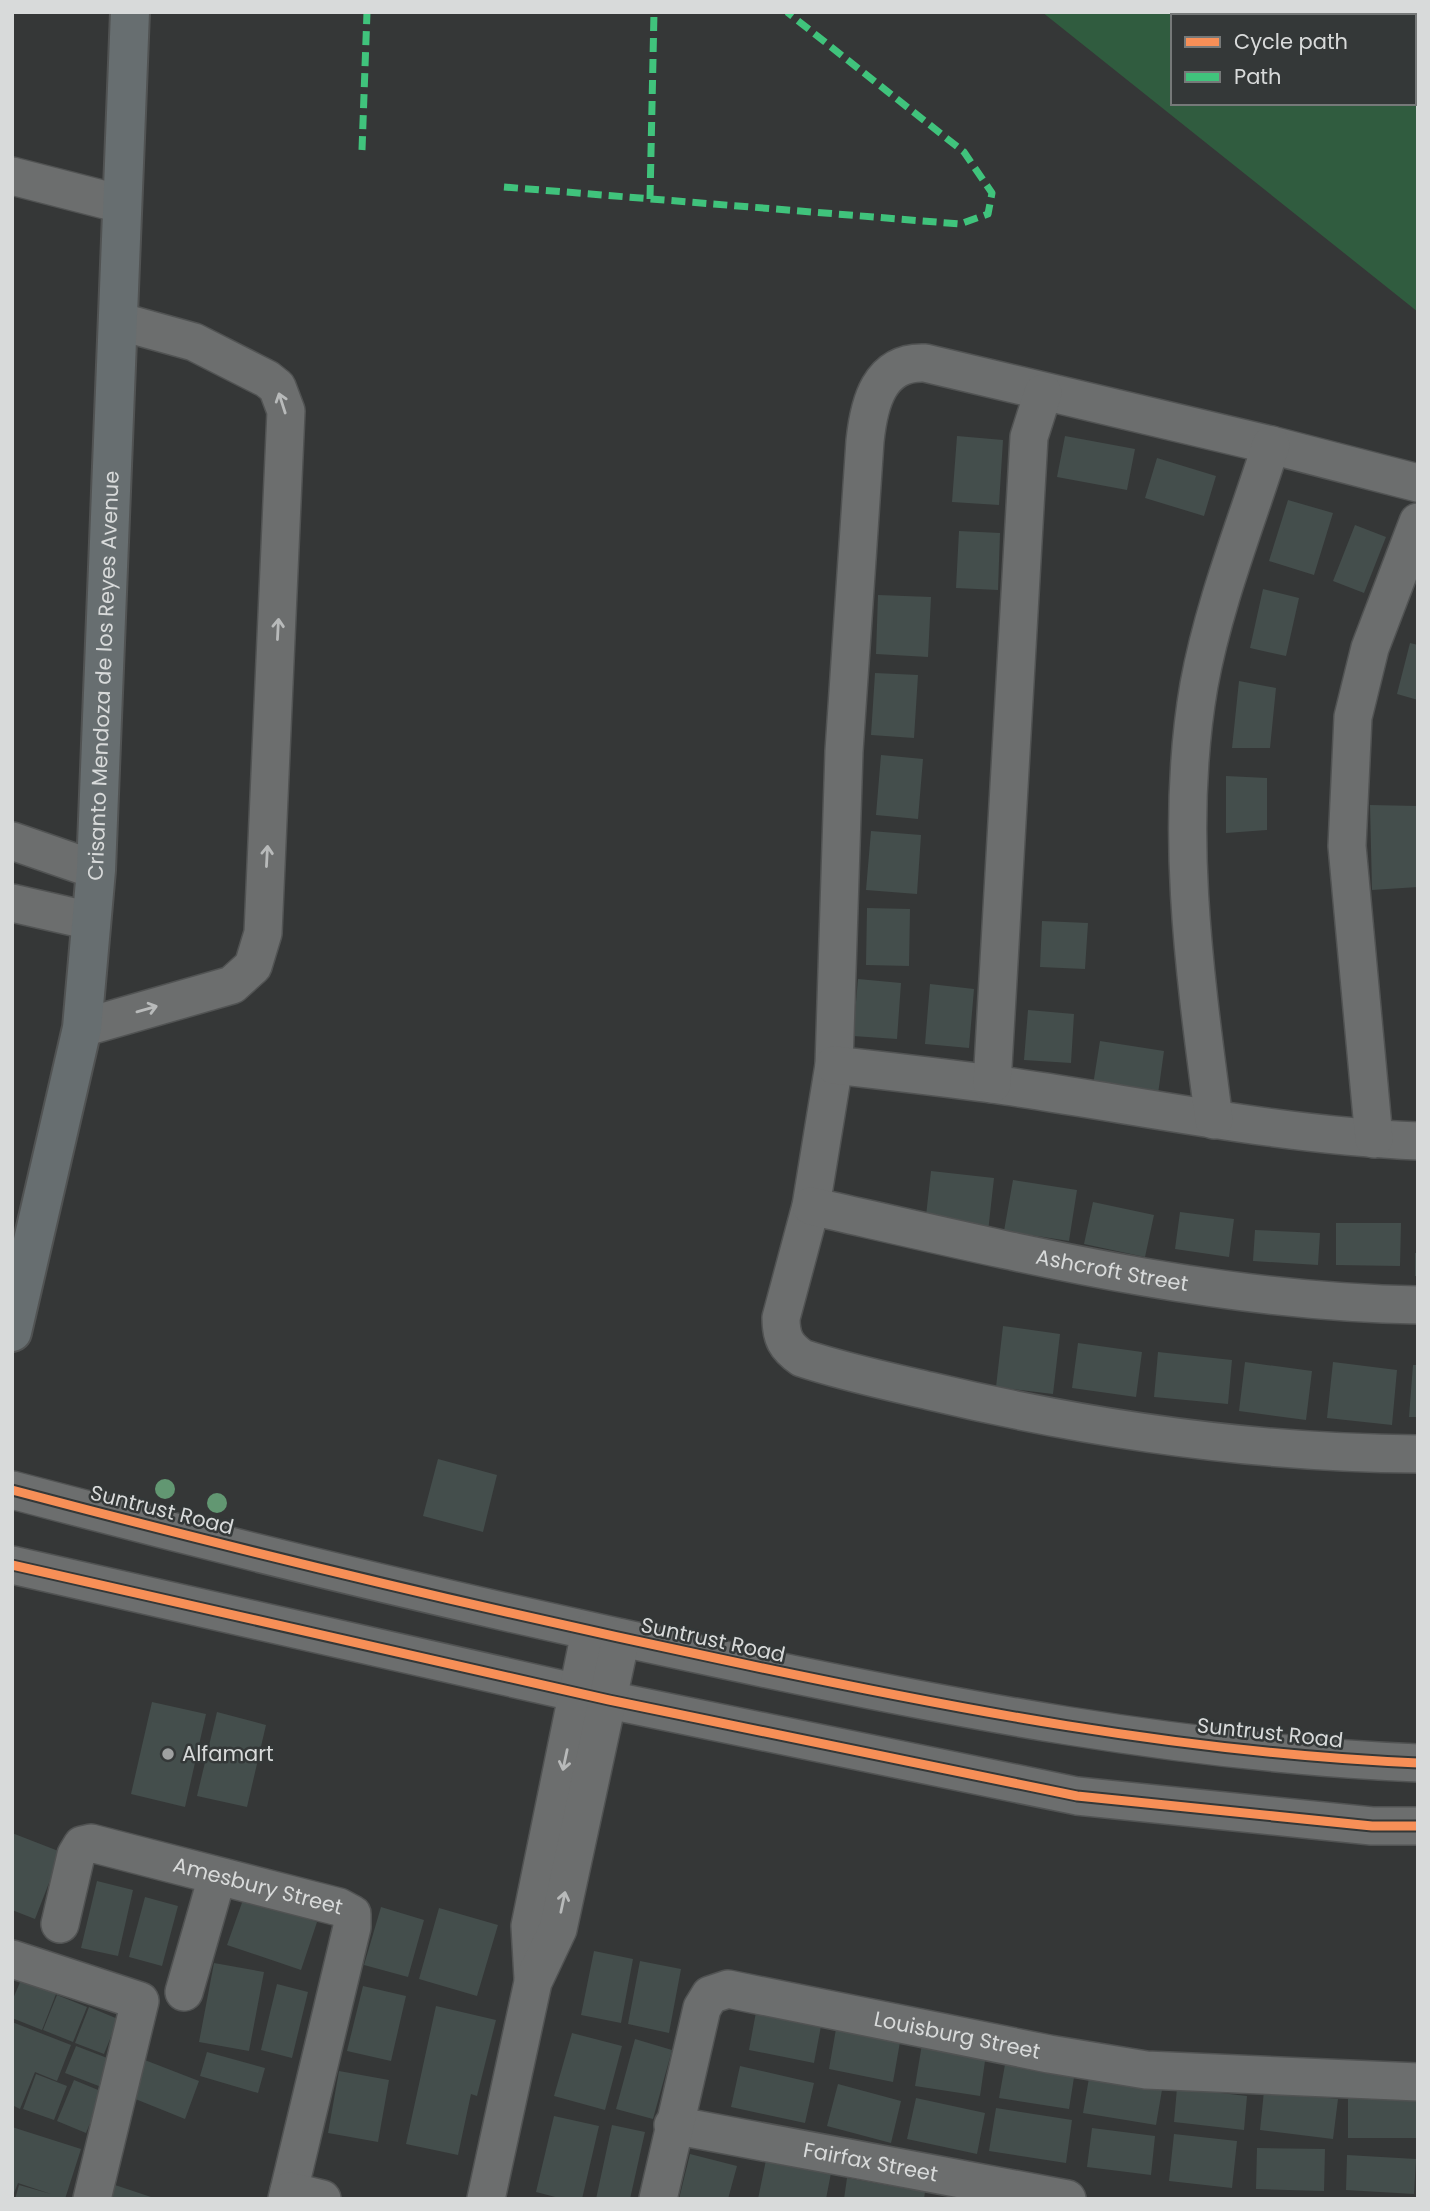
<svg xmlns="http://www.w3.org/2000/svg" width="1430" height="2211" viewBox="0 0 1430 2211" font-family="Poppins,sans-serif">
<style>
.green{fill:#305c3f;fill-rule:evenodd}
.building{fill:#444e4c}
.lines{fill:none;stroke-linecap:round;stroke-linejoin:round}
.minor-casing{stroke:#515353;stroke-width:40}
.major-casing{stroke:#515353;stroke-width:42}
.minor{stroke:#6c6e6e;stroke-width:37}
.major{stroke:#676e70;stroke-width:38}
.quiet{stroke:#40c37c;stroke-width:7;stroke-dasharray:14 7;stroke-linecap:butt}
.cycleway-casing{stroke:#343838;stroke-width:13}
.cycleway{stroke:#f78f57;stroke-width:9}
.tree{fill:#629772}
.oneway{stroke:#b8baba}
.poi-dot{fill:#9fa1a1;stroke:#343838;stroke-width:2.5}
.labels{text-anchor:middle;stroke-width:5;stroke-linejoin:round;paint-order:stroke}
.street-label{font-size:21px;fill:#d8dada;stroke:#343838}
.poi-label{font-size:21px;fill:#d8dada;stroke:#343838;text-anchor:start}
</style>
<rect width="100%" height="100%" fill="#353737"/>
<!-- green -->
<path class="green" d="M 1042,12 L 1418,12 L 1418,312 ZM 1173,16 L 1414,16 L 1414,103 L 1173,103 Z"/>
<!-- building -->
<path class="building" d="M 957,436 L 1003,440 L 999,505 L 952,502 Z
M 1065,436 L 1135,449 L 1127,490 L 1057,477 Z
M 1157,458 L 1216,476 L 1204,516 L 1145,498 Z
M 1288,500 L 1333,513 L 1314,575 L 1269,561 Z
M 1355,525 L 1386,537 L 1364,593 L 1333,581 Z
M 959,531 L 1000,533 L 998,590 L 956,588 Z
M 1263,589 L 1299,598 L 1286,656 L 1250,648 Z
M 878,595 L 931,597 L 928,657 L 876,654 Z
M 1410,643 L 1418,645 L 1418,700 L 1397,694 Z
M 875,673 L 918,675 L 914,738 L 871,735 Z
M 1239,681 L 1276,688 L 1270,748 L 1232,748 Z
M 881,755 L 923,759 L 918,819 L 876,815 Z
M 1226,776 L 1267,778 L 1267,830 L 1226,833 Z
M 1370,805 L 1418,806 L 1418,887 L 1372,890 Z
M 871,831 L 921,835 L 917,894 L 866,890 Z
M 867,908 L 910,909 L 909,966 L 866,965 Z
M 1042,921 L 1088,923 L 1085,969 L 1040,967 Z
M 858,979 L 901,983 L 897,1039 L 853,1036 Z
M 930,984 L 974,989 L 969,1048 L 925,1044 Z
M 1028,1010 L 1074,1014 L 1071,1063 L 1024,1060 Z
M 1100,1041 L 1164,1051 L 1158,1094 L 1093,1085 Z
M 931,1171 L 994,1178 L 988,1232 L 925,1225 Z
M 1013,1180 L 1077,1190 L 1069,1241 L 1004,1231 Z
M 1093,1202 L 1154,1215 L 1145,1257 L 1084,1244 Z
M 1180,1212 L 1234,1219 L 1229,1257 L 1175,1249 Z
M 1336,1223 L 1401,1223 L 1400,1266 L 1336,1265 Z
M 1255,1230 L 1320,1233 L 1318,1265 L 1253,1261 Z
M 1415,1253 L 1418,1253 L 1418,1276 L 1415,1276 Z
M 1003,1326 L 1060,1334 L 1053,1394 L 996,1387 Z
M 1078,1343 L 1142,1352 L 1136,1397 L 1072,1388 Z
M 1158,1352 L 1232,1360 L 1228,1404 L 1154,1397 Z
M 1245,1362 L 1312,1371 L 1306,1420 L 1239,1411 Z
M 1333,1362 L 1397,1370 L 1392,1425 L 1327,1418 Z
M 1413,1365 L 1418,1365 L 1418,1417 L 1409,1417 Z
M 438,1459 L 497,1475 L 483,1532 L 423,1516 Z
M 152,1702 L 206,1714 L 185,1807 L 131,1794 Z
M 217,1712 L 266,1725 L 247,1807 L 197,1796 Z
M 12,1833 L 61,1852 L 35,1919 L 12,1910 Z
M 97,1881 L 133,1890 L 118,1956 L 81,1948 Z
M 145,1897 L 178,1906 L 162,1966 L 129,1957 Z
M 244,1897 L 317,1922 L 301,1970 L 227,1945 Z
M 381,1907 L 424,1920 L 408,1977 L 364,1965 Z
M 439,1908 L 498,1925 L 477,1996 L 419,1979 Z
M 594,1951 L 633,1959 L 621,2023 L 581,2015 Z
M 640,1961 L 681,1969 L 669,2033 L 628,2024 Z
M 214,1963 L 264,1972 L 249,2051 L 199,2042 Z
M 21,1980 L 56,1994 L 42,2030 L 12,2018 L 12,2001 Z
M 277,1984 L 308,1992 L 292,2058 L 261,2050 Z
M 363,1986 L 406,1996 L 391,2061 L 347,2051 Z
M 57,1995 L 87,2007 L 73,2042 L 43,2030 Z
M 436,2006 L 496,2020 L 477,2096 L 471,2094 L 458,2155 L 406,2144 Z
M 89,2007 L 118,2019 L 104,2054 L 75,2043 Z
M 756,2012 L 821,2026 L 814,2063 L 749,2050 Z
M 12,2022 L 71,2045 L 57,2081 L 35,2072 L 20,2109 L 12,2105 Z
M 836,2029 L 900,2042 L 893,2082 L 829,2069 Z
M 572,2033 L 622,2046 L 605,2110 L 554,2096 Z
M 635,2039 L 672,2050 L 653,2119 L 616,2109 Z
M 922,2044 L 986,2054 L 980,2096 L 915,2086 Z
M 76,2046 L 115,2061 L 104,2088 L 65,2073 Z
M 207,2052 L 265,2068 L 258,2093 L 200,2076 Z
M 137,2057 L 199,2081 L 185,2119 L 123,2094 Z
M 1006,2059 L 1075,2071 L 1069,2109 L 999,2098 Z
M 740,2066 L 814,2083 L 805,2123 L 731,2107 Z
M 339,2071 L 389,2080 L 378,2142 L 328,2133 Z
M 1090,2072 L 1163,2084 L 1156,2125 L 1083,2113 Z
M 36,2074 L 67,2086 L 54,2120 L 23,2109 Z
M 74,2080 L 103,2092 L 86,2133 L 57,2121 Z
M 838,2084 L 901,2101 L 891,2143 L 827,2126 Z
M 1177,2088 L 1247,2096 L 1244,2130 L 1174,2122 Z
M 1264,2091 L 1338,2099 L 1333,2139 L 1260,2130 Z
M 916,2098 L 985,2113 L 977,2154 L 907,2139 Z
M 1348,2099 L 1417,2099 L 1417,2138 L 1348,2138 Z
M 996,2108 L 1072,2120 L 1066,2163 L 989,2151 Z
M 554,2116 L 599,2126 L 582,2199 L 563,2199 L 536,2192 Z
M 612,2125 L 645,2132 L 630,2199 L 596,2199 Z
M 12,2127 L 81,2149 L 65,2199 L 15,2199 L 19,2185 L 51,2194 L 18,2183 L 12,2198 Z
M 1092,2128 L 1155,2136 L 1151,2175 L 1087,2167 Z
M 1174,2134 L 1237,2141 L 1232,2188 L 1169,2181 Z
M 1257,2148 L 1325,2149 L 1324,2191 L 1256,2189 Z
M 690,2154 L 737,2166 L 728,2199 L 679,2199 Z
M 1347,2155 L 1416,2159 L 1414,2194 L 1346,2190 Z
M 766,2160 L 831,2173 L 826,2199 L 758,2199 Z
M 847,2178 L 925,2192 L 924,2199 L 844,2199 Z
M 109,2183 L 154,2198 L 154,2199 L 103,2199 Z"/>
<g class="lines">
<defs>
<g id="minor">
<path d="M 12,176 L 121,204"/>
<path d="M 1418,483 L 1271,445 L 925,363 C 879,361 869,403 865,441 L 844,751 L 834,1065 L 811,1206 L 781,1318 C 781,1338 786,1347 802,1358 C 844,1372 887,1381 930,1391 C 1089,1429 1253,1453 1418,1454"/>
<path d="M 12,841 L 96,870"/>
<path d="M 12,903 L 91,921"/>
<path d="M 82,1028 L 232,985 L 253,966 L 263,933 L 286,411 L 277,387 L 267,379 L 194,342 L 118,321"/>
<path d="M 834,1065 C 886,1071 939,1077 992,1084 C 1134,1104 1274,1135 1418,1141"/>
<path d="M 992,1084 L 1029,437 L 1043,393"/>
<path d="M 1214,1120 C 1195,976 1174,829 1199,685 C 1214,603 1246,524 1271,445"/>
<path d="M 1374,1139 L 1347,846 L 1353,717 L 1370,648 L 1418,522"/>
<path id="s1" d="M 811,1206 C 1010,1251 1212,1302 1418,1305"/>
<path d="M 12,1490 C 246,1552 483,1609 720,1659 C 950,1708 1182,1753 1418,1763"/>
<path d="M 12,1565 L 609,1700 L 1077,1796 L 1372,1826 L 1418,1826"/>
<path id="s2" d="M 60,1924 L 76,1855 L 82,1845 L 91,1843 L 339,1907 L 352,1914 L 352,1927 L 287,2199"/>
<path d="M 12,1959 L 140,2001 L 92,2199"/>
<path d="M 533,1978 L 530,1926 L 590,1632"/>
<path d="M 184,1992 L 217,1877"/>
<path id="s3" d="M 673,2125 L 1067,2199"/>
<path d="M 289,2191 L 322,2199"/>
<path d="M 486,2199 L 533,1982 L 558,1929 L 621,1638"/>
<path id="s4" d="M 658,2199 L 702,2008 L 710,1995 L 728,1989 L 1049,2054 L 1146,2070 L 1418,2082"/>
</g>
<g id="major">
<path id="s5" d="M 12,1332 L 82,1028 L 96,870 L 130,12"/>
</g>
</defs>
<!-- minor casing -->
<use href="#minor" class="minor-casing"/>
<!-- major casing -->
<use href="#major" class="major-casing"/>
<!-- minor -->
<use href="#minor" class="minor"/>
<!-- major -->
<use href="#major" class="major"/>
<!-- quiet -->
<path class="quiet" d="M 362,150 L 367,12
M 504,187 L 960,224 L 988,214 L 992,193 L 964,152 L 787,12
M 650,199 L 654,12"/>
<defs>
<path id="cycleway" d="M 12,1490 C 246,1552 483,1609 720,1659 C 950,1708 1182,1753 1418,1763
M 12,1565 L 609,1700 L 1077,1796 L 1372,1826 L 1418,1826"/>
</defs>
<!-- cycleway casing -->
<use href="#cycleway" class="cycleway-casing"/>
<!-- cycleway -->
<use href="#cycleway" class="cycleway"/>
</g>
<!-- trees -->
<g class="tree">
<circle cx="165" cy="1489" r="10"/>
<circle cx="217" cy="1503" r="10"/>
</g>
<!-- one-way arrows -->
<defs><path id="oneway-shaft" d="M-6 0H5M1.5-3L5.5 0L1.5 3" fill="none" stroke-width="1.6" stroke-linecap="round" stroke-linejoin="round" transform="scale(1.75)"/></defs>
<g class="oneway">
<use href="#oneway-shaft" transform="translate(282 403) rotate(-108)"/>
<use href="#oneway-shaft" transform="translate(278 629) rotate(-87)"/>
<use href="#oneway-shaft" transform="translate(267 856) rotate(-87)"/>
<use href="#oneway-shaft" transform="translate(147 1009) rotate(-16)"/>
<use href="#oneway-shaft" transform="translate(565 1760) rotate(102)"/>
<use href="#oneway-shaft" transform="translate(563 1902) rotate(-78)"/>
</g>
<!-- markers -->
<circle class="poi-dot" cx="168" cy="1754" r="7"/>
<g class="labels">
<!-- street labels -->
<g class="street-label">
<text dy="7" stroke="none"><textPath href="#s5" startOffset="665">Crisanto Mendoza de los Reyes Avenue</textPath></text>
<text dy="7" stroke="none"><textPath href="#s1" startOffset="308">Ashcroft Street</textPath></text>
<text transform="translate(162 1510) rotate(14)" y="7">Suntrust Road</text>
<text transform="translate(713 1640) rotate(12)" y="7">Suntrust Road</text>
<text transform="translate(1270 1733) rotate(6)" y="7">Suntrust Road</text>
<text dy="7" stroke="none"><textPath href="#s2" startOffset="264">Amesbury Street</textPath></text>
<text dy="7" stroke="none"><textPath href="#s4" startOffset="464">Louisburg Street</textPath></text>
<text dy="7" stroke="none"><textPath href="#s3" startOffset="201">Fairfax Street</textPath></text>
</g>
<!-- poi labels -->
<g class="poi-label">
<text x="182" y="1761">Alfamart</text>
</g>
</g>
<!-- border -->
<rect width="1430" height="2211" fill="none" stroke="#d8dada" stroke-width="28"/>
<!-- legend -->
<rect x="1171" y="14" width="245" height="91" fill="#343838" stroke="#767979" stroke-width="2"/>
<rect x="1185" y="37" width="35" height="10" fill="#f78f57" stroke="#767979" stroke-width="2"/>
<text x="1234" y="49" font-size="21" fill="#d8dada">Cycle path</text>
<rect x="1185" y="72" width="35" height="10" fill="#40c37c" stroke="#767979" stroke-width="2"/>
<text x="1234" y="84" font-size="21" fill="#d8dada">Path</text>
</svg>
